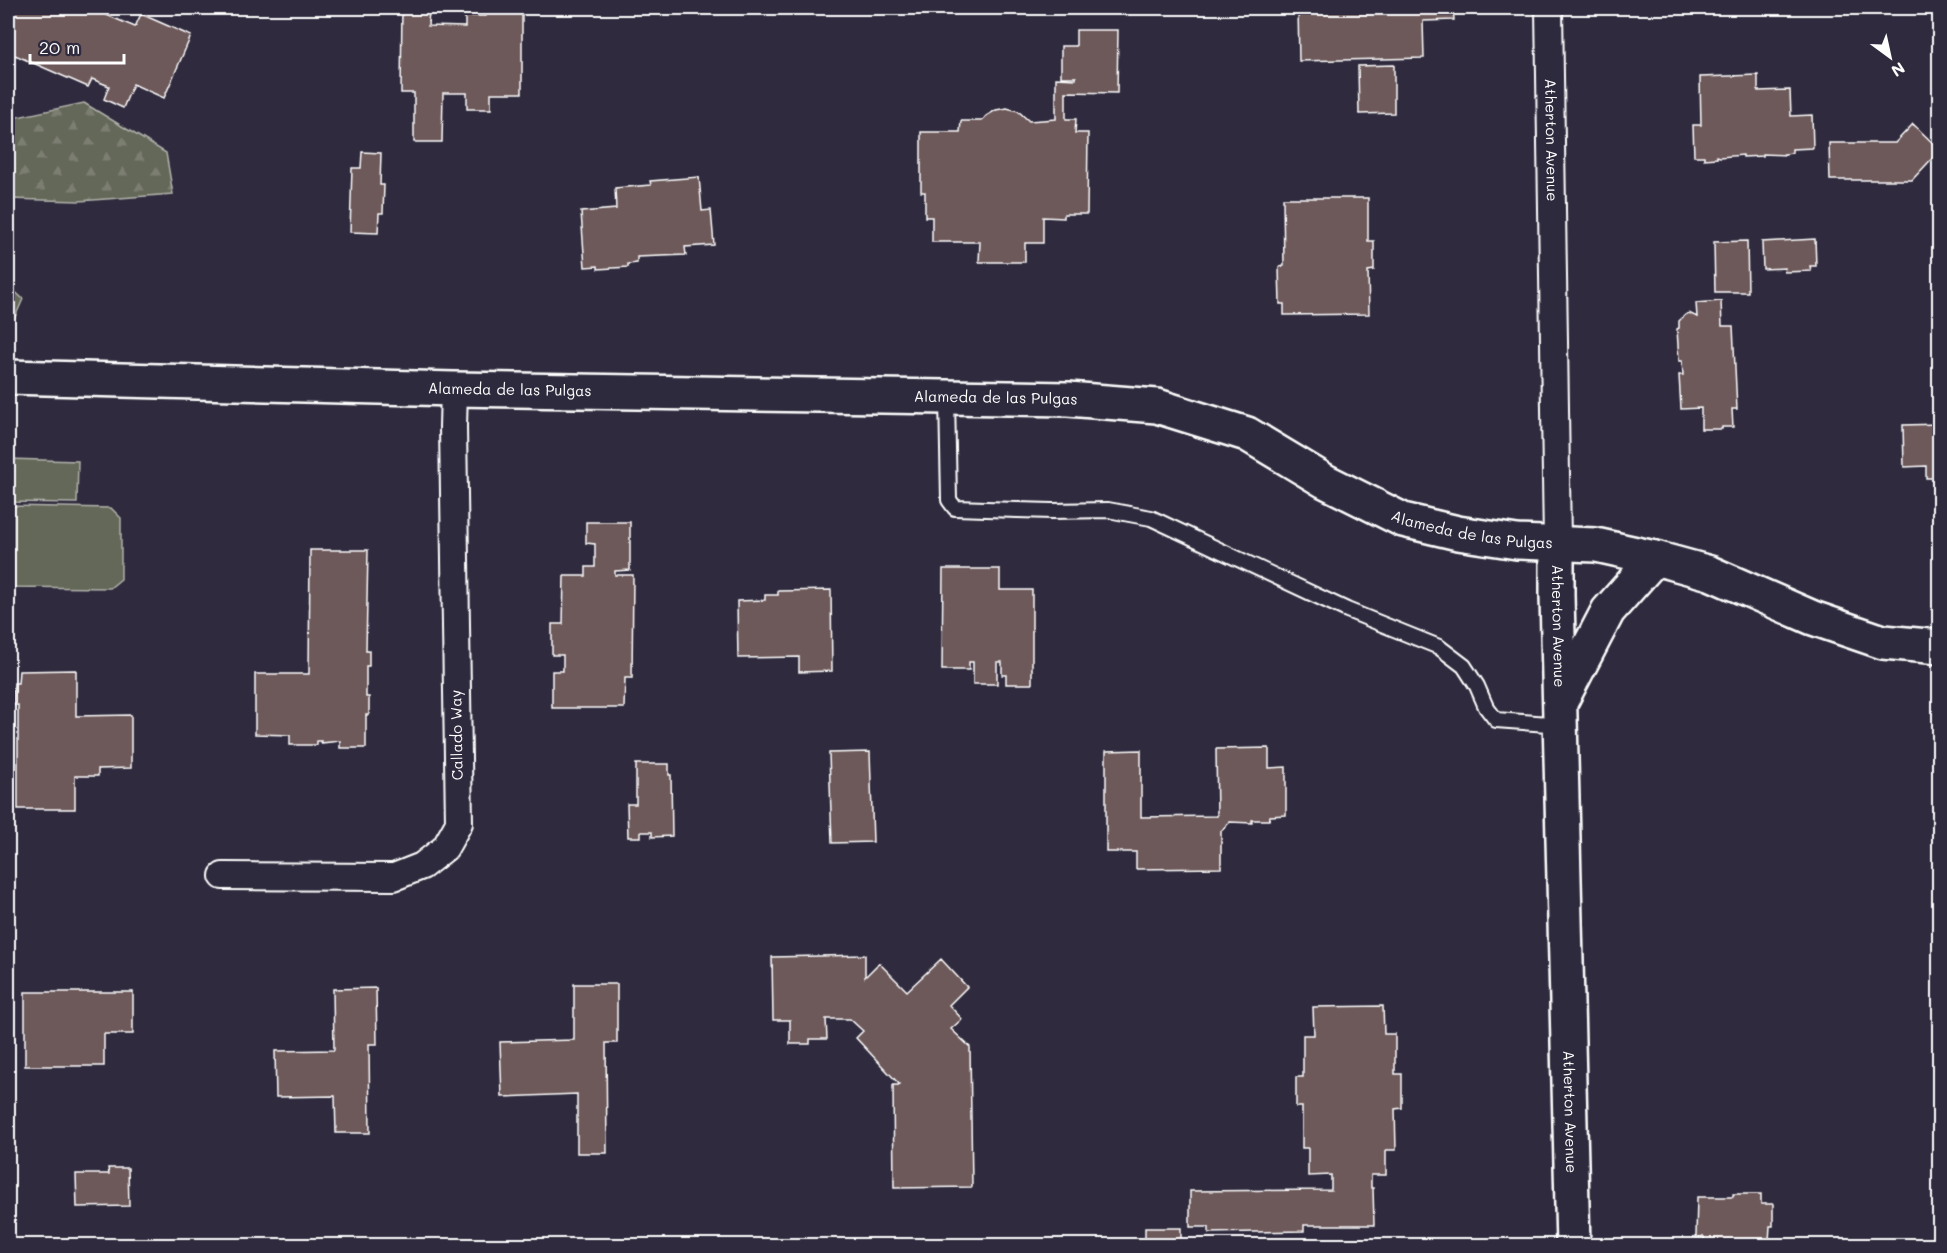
<svg xmlns="http://www.w3.org/2000/svg" width="1947" height="1253" viewBox="0 0 1947 1253" font-family="Mali,sans-serif">
<style>
.green{fill:#646759;stroke:#b2b3ac;stroke-width:1.5}
.forest{fill:url(#forest-firs);stroke:#b2b3ac;stroke-width:1.5}
.building{fill:#6d595a;stroke:#fff;stroke-width:1.5}
.lines{fill:none;stroke-linecap:round;stroke-linejoin:round}
.lane-casing{stroke:#fff;stroke-width:18}
.street-casing{stroke:#fff;stroke-width:30}
.secondary-casing{stroke:#fff;stroke-width:38}
.lane{stroke:#2f2a3d;stroke-width:14}
.street{stroke:#2f2a3d;stroke-width:26}
.secondary{stroke:#2f2a3d;stroke-width:33}
.labels{text-anchor:middle;stroke-width:6;stroke-linejoin:round;paint-order:stroke}
.street-label{font-size:15px;fill:#fff;stroke:#2f2a3d}
</style>
<defs>
<pattern id="forest-firs" width="22" height="20" patternUnits="userSpaceOnUse" patternTransform="scale(1.5)"><rect width="22" height="20" fill="#646759"/><path d="M5 1l3.5 6h-7zM16 11l3.5 6h-7z" fill="#7b7e72"/></pattern>
</defs>
<rect width="100%" height="100%" fill="#2f2a3d"/>
<filter id="ink" filterUnits="userSpaceOnUse"><feTurbulence type="fractalNoise" baseFrequency=".0167" numOctaves="2"/><feDisplacementMap in="SourceGraphic" scale="12" xChannelSelector="R" yChannelSelector="G"/><feConvolveMatrix kernelMatrix="1 2 1 2 8 2 1 2 1" color-interpolation-filters="sRGB"/></filter>
<g filter="url(#ink)">
<!-- green -->
<path class="green" d="M 8,459 L 78,461 L 77,503 L 8,502 Z
M 8,506 L 111,508 L 121,518 L 121,579 L 110,588 L 8,587 Z"/>
<!-- forest -->
<path class="forest" d="M 84,103 L 166,153 L 173,194 L 79,201 L 8,199 L 8,119 Z
M 8,285 L 23,299 L 8,333 Z"/>
<!-- building -->
<path class="building" d="M 8,8 L 90,8 L 135,27 L 141,14 L 191,36 L 164,98 L 133,84 L 123,108 L 104,99 L 109,86 L 92,79 L 88,87 L 8,52 Z
M 402,8 L 429,8 L 428,26 L 465,27 L 465,16 L 486,16 L 486,8 L 522,8 L 522,93 L 491,93 L 491,109 L 467,109 L 467,93 L 443,93 L 442,142 L 414,142 L 414,93 L 401,93 Z
M 1298,8 L 1453,8 L 1454,20 L 1423,21 L 1424,58 L 1299,61 Z
M 1076,30 L 1118,30 L 1117,93 L 1066,92 L 1066,119 L 1076,119 L 1075,133 L 1088,133 L 1087,214 L 1064,214 L 1064,218 L 1043,217 L 1043,243 L 1025,243 L 1025,262 L 979,262 L 980,242 L 932,242 L 932,217 L 925,217 L 925,192 L 921,192 L 921,132 L 960,132 L 961,121 L 982,121 L 986,116 L 996,110 L 1007,108 L 1018,111 L 1029,121 L 1056,119 L 1056,78 L 1076,79 L 1076,77 L 1061,77 L 1061,46 L 1076,46 Z
M 1394,65 L 1394,113 L 1359,114 L 1358,66 Z
M 1758,75 L 1758,91 L 1790,90 L 1791,116 L 1812,115 L 1813,148 L 1792,149 L 1792,153 L 1784,154 L 1785,155 L 1763,154 L 1763,156 L 1743,157 L 1743,155 L 1720,157 L 1717,156 L 1717,158 L 1704,159 L 1704,156 L 1694,156 L 1693,125 L 1701,125 L 1700,77 Z
M 1913,124 L 1940,150 L 1912,180 L 1830,180 L 1829,143 L 1895,143 Z
M 362,152 L 381,153 L 380,185 L 384,185 L 383,213 L 379,213 L 378,233 L 350,232 L 352,168 L 361,168 Z
M 699,177 L 702,211 L 711,210 L 714,245 L 685,247 L 686,255 L 637,257 L 637,263 L 628,264 L 628,267 L 598,269 L 598,266 L 585,267 L 581,212 L 616,209 L 615,188 L 651,185 L 650,181 Z
M 1283,198 L 1368,198 L 1368,241 L 1374,241 L 1374,270 L 1368,271 L 1369,314 L 1284,315 L 1284,304 L 1280,304 L 1279,267 L 1284,266 Z
M 1815,239 L 1816,266 L 1810,266 L 1811,271 L 1784,272 L 1785,268 L 1763,269 L 1762,242 Z
M 1747,241 L 1748,292 L 1715,292 L 1714,242 Z
M 1721,301 L 1722,326 L 1733,326 L 1737,409 L 1732,409 L 1733,427 L 1722,427 L 1722,429 L 1701,429 L 1701,408 L 1681,409 L 1679,375 L 1683,375 L 1682,361 L 1679,361 L 1677,329 L 1679,328 L 1679,321 L 1685,315 L 1689,313 L 1697,317 L 1696,303 Z
M 1940,424 L 1940,478 L 1926,478 L 1926,466 L 1904,467 L 1903,425 Z
M 586,522 L 630,522 L 630,570 L 615,571 L 615,575 L 633,575 L 632,678 L 625,678 L 624,708 L 552,708 L 552,671 L 563,671 L 563,655 L 552,655 L 552,624 L 563,624 L 564,576 L 586,576 L 586,567 L 595,567 L 595,544 L 586,543 Z
M 310,550 L 368,550 L 366,651 L 369,651 L 369,666 L 366,666 L 366,697 L 369,697 L 369,715 L 366,715 L 366,748 L 340,748 L 340,741 L 321,743 L 322,741 L 317,741 L 317,745 L 290,745 L 290,735 L 255,734 L 255,674 L 309,674 Z
M 943,569 L 1000,569 L 1000,590 L 1032,590 L 1032,684 L 1006,684 L 1006,675 L 1002,675 L 1002,662 L 997,662 L 997,684 L 973,684 L 973,662 L 969,662 L 969,670 L 942,670 Z
M 831,590 L 832,671 L 799,672 L 799,657 L 738,658 L 737,601 L 765,600 L 765,595 L 778,595 L 778,591 Z
M 76,670 L 76,716 L 131,715 L 131,768 L 98,769 L 98,776 L 75,776 L 75,809 L 18,809 L 18,705 L 13,705 L 14,683 L 18,683 L 19,671 Z
M 1269,748 L 1269,768 L 1286,767 L 1286,815 L 1270,816 L 1269,820 L 1252,820 L 1252,823 L 1230,822 L 1221,831 L 1221,868 L 1136,869 L 1136,852 L 1106,852 L 1106,751 L 1141,750 L 1141,817 L 1217,816 L 1216,749 Z
M 870,752 L 873,842 L 832,843 L 829,753 Z
M 636,764 L 669,764 L 669,775 L 671,775 L 672,836 L 652,837 L 652,832 L 641,832 L 641,837 L 628,837 L 627,804 L 636,804 Z
M 865,955 L 865,977 L 879,963 L 907,991 L 941,959 L 967,987 L 949,1005 L 962,1019 L 951,1029 L 970,1047 L 972,1187 L 894,1188 L 893,1085 L 900,1085 L 856,1038 L 863,1031 L 850,1019 L 826,1019 L 827,1039 L 810,1039 L 810,1044 L 790,1044 L 790,1020 L 773,1020 L 772,957 Z
M 574,984 L 617,984 L 617,1043 L 606,1043 L 607,1153 L 577,1153 L 577,1094 L 502,1097 L 500,1042 L 574,1040 Z
M 376,988 L 377,1044 L 369,1044 L 370,1133 L 336,1133 L 335,1096 L 276,1097 L 275,1051 L 334,1050 L 333,989 Z
M 25,992 L 133,992 L 133,1034 L 104,1034 L 104,1066 L 25,1066 Z
M 1383,1006 L 1384,1034 L 1395,1034 L 1395,1074 L 1402,1074 L 1402,1108 L 1395,1109 L 1396,1150 L 1386,1150 L 1386,1175 L 1371,1175 L 1371,1188 L 1373,1188 L 1374,1225 L 1304,1225 L 1304,1231 L 1209,1233 L 1209,1227 L 1190,1227 L 1190,1191 L 1331,1190 L 1331,1175 L 1308,1176 L 1308,1148 L 1302,1148 L 1302,1107 L 1296,1107 L 1296,1077 L 1303,1077 L 1303,1035 L 1314,1035 L 1313,1007 Z
M 108,1168 L 128,1168 L 129,1206 L 77,1207 L 76,1174 L 109,1174 Z
M 1733,1194 L 1761,1194 L 1761,1204 L 1773,1204 L 1773,1226 L 1770,1226 L 1769,1241 L 1788,1241 L 1788,1246 L 1704,1246 L 1704,1237 L 1696,1237 L 1697,1197 L 1733,1197 Z
M 1145,1228 L 1181,1228 L 1181,1246 L 1145,1246 Z"/>
<g class="lines">
<defs>
<path id="lane" d="M 947,398 L 949,500 L 955,508 L 1052,511 L 1108,510 L 1151,518 L 1347,610 L 1439,647 L 1464,666 L 1477,686 L 1486,707 L 1496,720 L 1561,725"/>
<g id="street">
<path id="s1" d="M 1549,8 L 1557,542"/>
<path d="M 223,876 L 394,877 L 422,866 L 445,848 L 459,823 L 453,427 L 454,389"/>
</g>
<g id="secondary">
<path id="s2" d="M 8,377 L 454,389 L 1068,399 L 1157,406 L 1247,434 L 1325,481 L 1403,520 L 1458,533 L 1517,542 L 1596,545 L 1655,558 L 1710,573 L 1813,618 L 1883,642 L 1940,647"/>
<path id="s3" d="M 1557,542 L 1557,595 L 1573,1246"/>
<path d="M 1562,699 L 1608,611 L 1655,558"/>
</g>
</defs>
<!-- lane casing -->
<use href="#lane" class="lane-casing"/>
<!-- street casing -->
<use href="#street" class="street-casing"/>
<!-- secondary casing -->
<use href="#secondary" class="secondary-casing"/>
<!-- lane -->
<use href="#lane" class="lane"/>
<!-- street -->
<use href="#street" class="street"/>
<!-- secondary -->
<use href="#secondary" class="secondary"/>
</g>
</g>
<g class="labels">
<!-- street labels -->
<g class="street-label">
<text dy="5" stroke="none"><textPath href="#s1" startOffset="132">Atherton Avenue</textPath></text>
<text dy="5" stroke="none"><textPath href="#s2" startOffset="502">Alameda de las Pulgas</textPath></text>
<text dy="5" stroke="none"><textPath href="#s2" startOffset="988">Alameda de las Pulgas</textPath></text>
<text dy="5" stroke="none"><textPath href="#s2" startOffset="1492">Alameda de las Pulgas</textPath></text>
<text dy="5" stroke="none"><textPath href="#s3" startOffset="84">Atherton Avenue</textPath></text>
<text transform="translate(457 735) rotate(-91)" y="5">Callado Way</text>
<text dy="5" stroke="none"><textPath href="#s3" startOffset="570">Atherton Avenue</textPath></text>
</g>
</g>
<!-- margin -->
<rect width="1947" height="1253" fill="none" stroke="#2f2a3d" stroke-width="30"/>
<rect x="15" y="15" width="1917" height="1223" fill="none" stroke="#fff" stroke-width="2" filter="url(#ink)"/>
<!-- north arrow -->
<g transform="translate(1890 57) rotate(147)" stroke="#2f2a3d" stroke-width="4.5" paint-order="stroke">
<path d="M0-4.5L10 22L0 15L-10 22Z" fill="#ffffff"/>
<text y="-9" font-size="16" font-weight="bold" text-anchor="middle" fill="#ffffff">N</text>
</g>
<!-- scale -->
<path d="M30 54v9h94v-9" fill="none" stroke="#ffffff" stroke-width="3"/>
<text x="39" y="54" font-size="18" fill="#ffffff" stroke="#2f2a3d" stroke-width="4.5" paint-order="stroke">20 m</text>
</svg>
